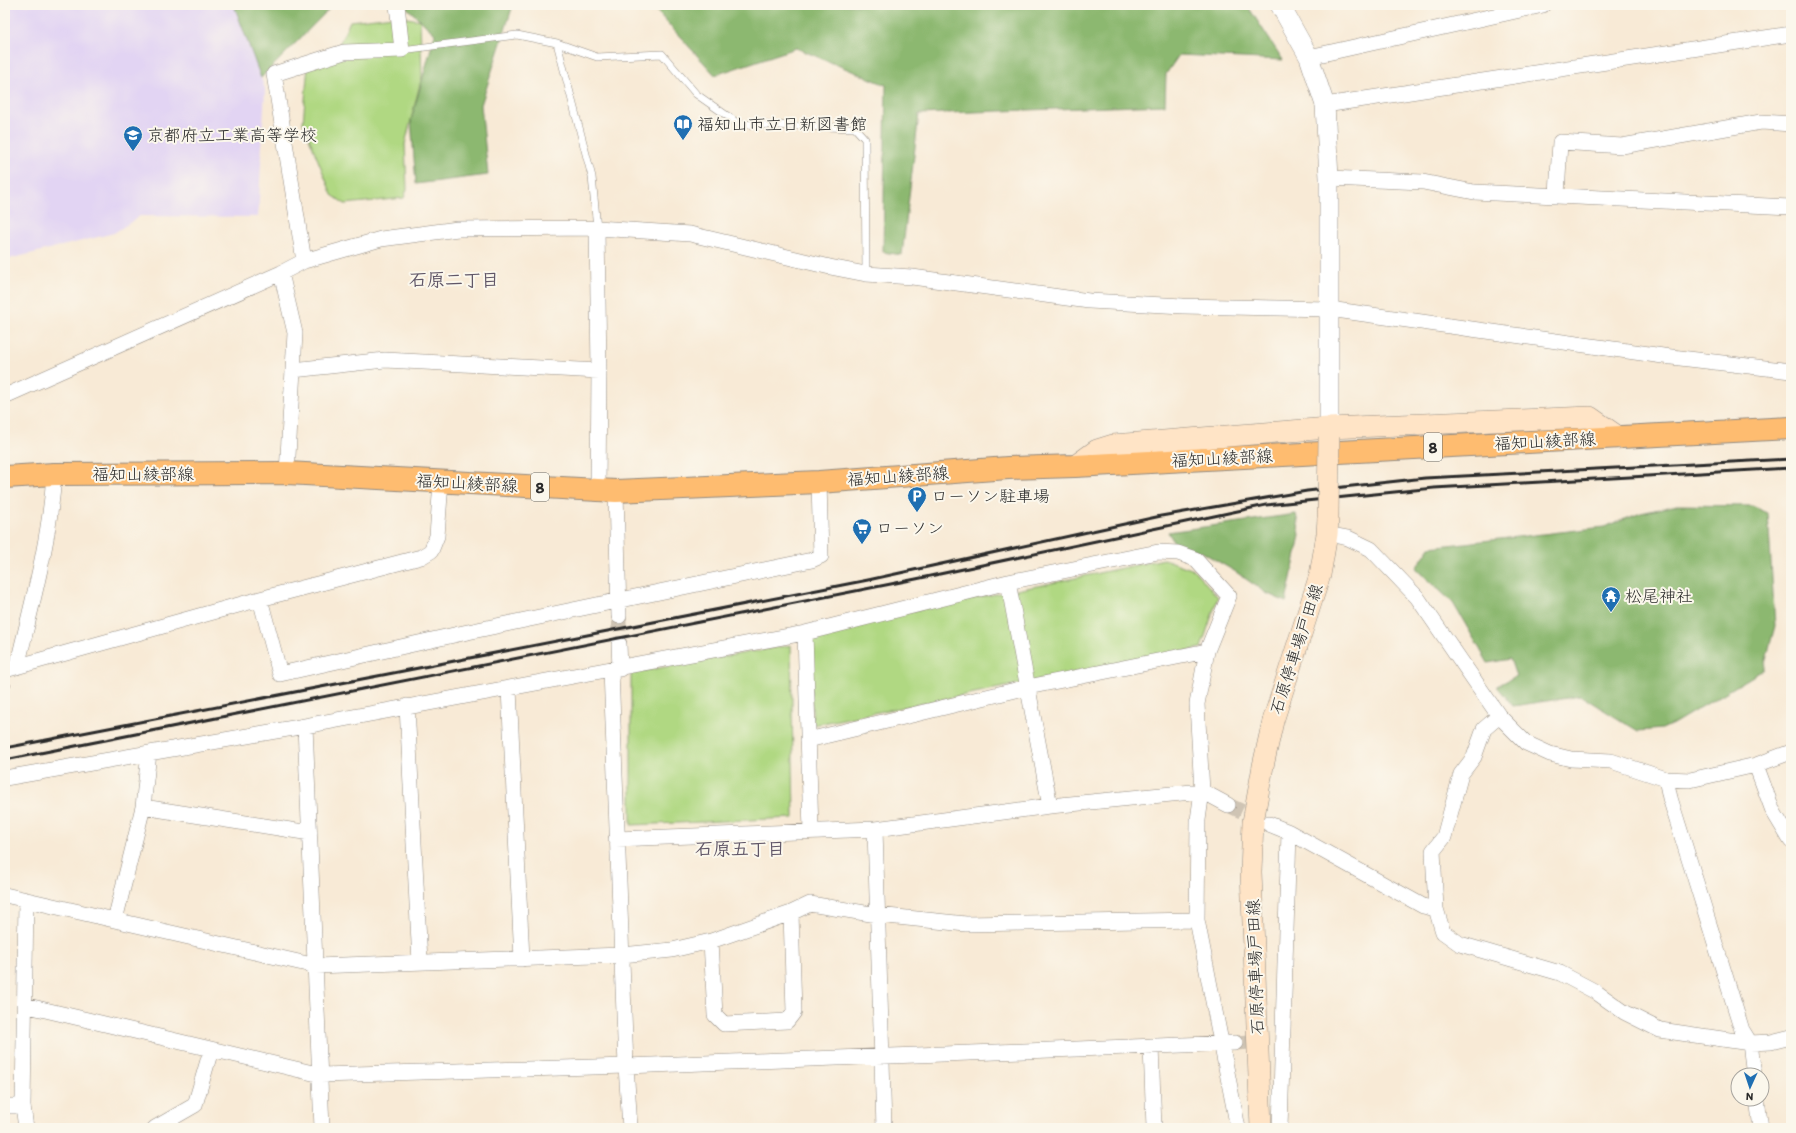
<svg xmlns="http://www.w3.org/2000/svg" width="1796" height="1133" viewBox="0 0 1796 1133" font-family="Itim,'Klee One',sans-serif">
<style>
.built{fill:#e2d4f3}
.green{fill:#b0d882;stroke:#6e8256}
.forest{fill:#8cb870;stroke:#5c724e}
.lines{fill:none;stroke-linecap:round;stroke-linejoin:round}
.minor-tunnel{stroke:#cfc4b4;stroke-width:15;stroke-dasharray:15 8;stroke-linecap:butt}
.service-casing{stroke:#928a80;stroke-width:8}
.minor-casing{stroke:#928a80;stroke-width:16}
.tertiary-casing{stroke:#928a80;stroke-width:20}
.secondary-casing{stroke:#928a80;stroke-width:22}
.primary-casing{stroke:#928a80;stroke-width:24}
.path{stroke:#928a80;stroke-width:2.5;stroke-dasharray:3 3;stroke-linecap:butt}
.service{stroke:#fff;stroke-width:7}
.minor{stroke:#fff;stroke-width:15}
.tertiary{stroke:#fff;stroke-width:19}
.secondary{stroke:#ffe4c6;stroke-width:21}
.primary{stroke:#febc70;stroke-width:22}
.rail{stroke:#2b2b2b;stroke-width:3}
.secondary-bridge-casing{stroke:#928a80;stroke-width:22;stroke-linecap:butt}
.secondary-bridge{stroke:#ffe4c6;stroke-width:21}
.labels{text-anchor:middle;stroke-width:4;stroke-linejoin:round;paint-order:stroke}
.shield{fill:#fbf7ec;stroke:#696865;stroke-width:1}
.shield-label{font-size:16px;font-weight:bold;fill:#2b2b2b}
.poi-label{font-size:17px;fill:#2b2b2b;stroke:#fbf7ec;text-anchor:start}
.street-label{font-size:17px;fill:#2b2b2b;stroke:#fbf7ec}
.neighbourhood-label{font-size:18px;font-weight:bold;fill:#615768;stroke:#fbf7ec}
</style>
<rect width="100%" height="100%" fill="#fbf7ec"/>
<filter id="ink" filterUnits="userSpaceOnUse"><feTurbulence type="fractalNoise" baseFrequency=".025" numOctaves="2"/><feDisplacementMap in="SourceGraphic" scale="8" xChannelSelector="R" yChannelSelector="G"/><feConvolveMatrix kernelMatrix="1 2 1 2 8 2 1 2 1" color-interpolation-filters="sRGB"/></filter>
<filter id="wash" filterUnits="userSpaceOnUse"><feTurbulence type="fractalNoise" baseFrequency=".012" numOctaves="4" result="noise"/><feDisplacementMap in="SourceGraphic" scale="16" xChannelSelector="R" yChannelSelector="G"/><feGaussianBlur stdDeviation="0.9" result="paint"/><feColorMatrix in="noise" values="0 0 0 0 0 0 0 0 0 0 0 0 0 0 0 0 0 1.4 0 .05"/><feComposite in="paint" operator="in"/></filter>
<g filter="url(#wash)">
<rect width="100%" height="100%" fill="#f8ead6"/>
<!-- built -->
<path class="built" d="M 5,5 L 234,5 L 265,89 L 258,217 L 140,216 L 114,233 L 5,260 Z"/>
<!-- green -->
<path class="green" d="M 393,16 L 420,20 L 422,76 L 405,144 L 407,189 L 404,198 L 345,204 L 332,195 L 303,123 L 308,65 L 338,47 L 350,21 Z
M 1164,559 L 1194,570 L 1218,597 L 1201,648 L 813,725 L 808,631 L 1052,583 Z
M 791,645 L 794,818 L 631,825 L 631,673 Z"/>
<!-- forest -->
<path class="forest" d="M 234,5 L 333,5 L 261,78 Z
M 404,5 L 513,5 L 481,105 L 488,175 L 416,184 L 411,120 L 435,34 Z
M 651,5 L 1247,5 L 1283,60 L 1179,55 L 1166,74 L 1165,105 L 919,114 L 902,255 L 883,252 L 886,85 L 796,48 L 715,75 Z
M 1677,505 L 1752,506 L 1768,513 L 1775,626 L 1763,670 L 1673,724 L 1662,729 L 1638,731 L 1581,696 L 1513,706 L 1497,686 L 1516,676 L 1510,659 L 1488,663 L 1453,603 L 1416,568 L 1430,547 L 1604,527 L 1641,513 Z
M 1296,514 L 1300,535 L 1286,602 L 1266,593 L 1236,572 L 1202,552 L 1175,544 L 1168,532 Z"/>
</g>
<g filter="url(#ink)">
<g class="lines">
<!-- minor-tunnel -->
<path class="minor-tunnel" d="M 619,616 L 619,644
M 1228,805 L 1263,821
M 1235,1043 L 1266,1041"/>
<defs>
<path id="service" d="M 557,43 L 597,57 L 662,54 L 696,94 L 739,124 L 855,128 L 865,139 L 866,274
M 402,50 L 517,35 L 557,43 L 592,177 L 597,228"/>
<path id="minor" d="M 1309,57 L 1543,5
M 1325,105 L 1791,34
M 1329,178 L 1423,182 L 1474,192 L 1791,207
M 1557,195 L 1560,142 L 1622,146 L 1761,122 L 1791,124
M 597,228 L 599,371 L 598,490
M 304,261 L 274,74 L 344,52 L 402,50 L 397,5
M 281,273 L 295,333 L 293,370
M 5,396 L 281,273 L 304,261 L 381,239 L 458,229 L 597,228 L 690,234 L 830,267 L 866,274 L 912,277 L 1089,301 L 1183,306 L 1329,309 L 1663,356 L 1791,371
M 287,473 L 293,370 L 385,360 L 599,371
M 616,491 L 619,616
M 1327,534 L 1348,538 L 1371,549 L 1417,597 L 1499,716 L 1526,743 L 1550,754 L 1571,759 L 1611,761 L 1666,779 L 1690,780 L 1756,765 L 1791,752
M 1008,582 L 1050,806
M 260,599 L 280,674 L 463,633 L 812,560 L 821,556 L 819,482
M 805,633 L 811,831
M 619,644 L 620,669
M 17,667 C 32,603 50,540 54,474
M 5,670 L 260,599 L 421,557 L 431,551 L 437,536 L 441,482
M 611,670 L 626,1066 L 630,1128
M 509,689 L 522,959
M 407,706 L 420,962
M 1499,716 L 1484,729 L 1474,757 L 1461,774 L 1444,837 L 1433,851 L 1436,909 L 1443,932 L 1460,944 L 1560,973 L 1596,992 L 1624,1012 L 1660,1030 L 1750,1043 L 1771,1042 L 1791,1037
M 305,726 L 322,1128
M 808,740 L 1028,687 L 1207,651
M 1756,765 L 1773,811 L 1791,841
M 5,778 L 305,726 L 805,633 L 1008,582 L 1158,552 L 1178,553 L 1195,559 L 1229,596 L 1207,651 L 1197,704 L 1202,791 L 1198,820 L 1197,920 L 1238,1128
M 1666,779 L 1670,798 L 1742,1030 L 1750,1043 L 1754,1075
M 143,807 L 310,833
M 1269,824 L 1289,832 L 1423,906 L 1436,909
M 875,829 L 884,1128
M 616,839 L 875,829 L 1050,806 L 1202,791 L 1228,805
M 5,895 L 316,966 L 622,955 L 672,950 L 711,941 L 791,913 L 810,904 L 877,915 L 966,924 L 1197,920
M 26,900 L 23,1106 L 26,1128
M 115,920 L 143,807 L 149,753
M 711,941 L 715,1015 L 724,1024 L 787,1021 L 794,1012 L 791,913
M 24,1005 L 321,1075 L 626,1066 L 1235,1043
M 1151,1046 L 1154,1128
M 1757,1099 L 1761,1128
M 5,1106 L 23,1106
M 155,1128 L 195,1105 L 211,1050
M 1280,1128 L 1289,832"/>
<path id="tertiary" d="M 1280,5 L 1309,57 L 1325,105 L 1329,178 L 1329,428"/>
<path id="secondary" d="M 1075,466 L 1097,450 L 1113,445 L 1329,428 L 1590,417 L 1620,438
M 1261,1128 L 1251,872 L 1253,822 L 1263,766 L 1273,721 L 1320,575 L 1327,534 L 1328,518"/>
<path id="primary" d="M 5,477 L 54,474 L 287,473 L 616,491 L 819,482 L 1008,468 L 1075,466 L 1791,428"/>
</defs>
<!-- service casing -->
<use href="#service" class="service-casing"/>
<!-- minor casing -->
<use href="#minor" class="minor-casing"/>
<!-- tertiary casing -->
<use href="#tertiary" class="tertiary-casing"/>
<!-- secondary casing -->
<use href="#secondary" class="secondary-casing"/>
<!-- primary casing -->
<use href="#primary" class="primary-casing"/>
<!-- path -->
<path class="path" d="M 5,697 L 10,684"/>
<!-- service -->
<use href="#service" class="service"/>
<!-- minor -->
<use href="#minor" class="minor"/>
<!-- tertiary -->
<use href="#tertiary" class="tertiary"/>
<!-- secondary -->
<use href="#secondary" class="secondary"/>
<!-- primary -->
<use href="#primary" class="primary"/>
<!-- rail -->
<path class="rail" d="M 5,748 L 388,674 L 868,580 L 1161,516 L 1307,491 L 1425,478 L 1791,459
M 5,760 L 916,579 L 1266,505 L 1434,488 L 1791,468"/>
<defs>
<path id="secondary-bridge" d="M 1328,518 L 1329,437"/>
</defs>
<!-- secondary-bridge casing -->
<use href="#secondary-bridge" class="secondary-bridge-casing"/>
<!-- secondary-bridge -->
<use href="#secondary-bridge" class="secondary-bridge"/>
</g>
</g>
<!-- icons -->
<defs>
<symbol id="library-pin" viewBox="-11 -11 22 30"><path d="M0 17L-7.5 6A9.5 9.5 0 1 1 7.5 6Z" fill="#1f6fb2" stroke="#fbf7ec"/><path d="M-6-4Q-3-5.5-.7-3.5V5Q-3 3-6 4ZM6-4Q3-5.5 .7-3.5V5Q3 3 6 4Z" fill="#fff"/></symbol>
<symbol id="school-pin" viewBox="-11 -11 22 30"><path d="M0 17L-7.5 6A9.5 9.5 0 1 1 7.5 6Z" fill="#1f6fb2" stroke="#fbf7ec"/><path d="M0-5L7-2L0 1L-7-2ZM-4 1L0 2.5L4 1V4Q0 6-4 4Z" fill="#fff"/></symbol>
<symbol id="parking-pin" viewBox="-11 -11 22 30"><path d="M0 17L-7.5 6A9.5 9.5 0 1 1 7.5 6Z" fill="#1f6fb2" stroke="#fbf7ec"/><path d="M-3.5-5.5H1a3.5 3.5 0 0 1 0 7H-1V5.5H-3.5ZM-1-3.4V-.6H.8a1.4 1.4 0 0 0 0-2.8Z" fill="#fff"/></symbol>
<symbol id="supermarket-pin" viewBox="-11 -11 22 30"><path d="M0 17L-7.5 6A9.5 9.5 0 1 1 7.5 6Z" fill="#1f6fb2" stroke="#fbf7ec"/><path d="M-6-5.5h2.5l.6 2H6L4.5 2H-2.5L-4.4-4H-6ZM-1.5 3.2a1.3 1.3 0 1 0 .1 0ZM3 3.2a1.3 1.3 0 1 0 .1 0Z" fill="#fff"/></symbol>
<symbol id="temple-pin" viewBox="-11 -11 22 30"><path d="M0 17L-7.5 6A9.5 9.5 0 1 1 7.5 6Z" fill="#1f6fb2" stroke="#fbf7ec"/><path d="M0-6L5-2H3V0L6.5 2.5H4V6H1.5V3h-3V6H-4V2.5H-6.5L-3 0V-2H-5Z" fill="#fff"/></symbol>
</defs>
<g fill-rule="evenodd">
<use href="#library-pin" x="672" y="113" width="22" height="30"/>
<use href="#school-pin" x="122" y="124" width="22" height="30"/>
<use href="#parking-pin" x="906" y="485" width="22" height="30"/>
<use href="#supermarket-pin" x="851" y="517" width="22" height="30"/>
<use href="#temple-pin" x="1600" y="585" width="22" height="30"/>
</g>
<g class="labels">
<!-- shield labels -->
<g class="shield">
<rect x="1424" y="433" width="18" height="28" rx="3"/>
<rect x="531" y="473" width="18" height="28" rx="3"/>
</g>
<g class="shield-label">
<text x="1433" y="453">8</text>
<text x="540" y="493">8</text>
</g>
<!-- poi labels -->
<g class="poi-label">
<text x="697" y="130">福知山市立日新図書館</text>
<text x="147" y="141">京都府立工業高等学校</text>
<text x="931" y="502">ローソン駐車場</text>
<text x="876" y="534">ローソン</text>
<text x="1625" y="602">松尾神社</text>
</g>
<!-- street labels -->
<g class="street-label">
<text transform="translate(1545 441) rotate(-3)" y="6">福知山綾部線</text>
<text transform="translate(1222 458) rotate(-3)" y="6">福知山綾部線</text>
<text x="143" y="480">福知山綾部線</text>
<text transform="translate(898 476) rotate(-4)" y="6">福知山綾部線</text>
<text transform="translate(467 483) rotate(3)" y="6">福知山綾部線</text>
<text transform="translate(1296 649) rotate(-72)" y="6">石原停車場戸田線</text>
<text transform="translate(1255 967) rotate(-92)" y="6">石原停車場戸田線</text>
</g>
<!-- neighbourhood labels -->
<g class="neighbourhood-label">
<text x="454" y="286">石原二丁目</text>
<text x="740" y="855">石原五丁目</text>
</g>
</g>
<!-- margin -->
<rect width="1796" height="1133" fill="none" stroke="#fbf7ec" stroke-width="20"/>
<!-- north arrow -->
<g transform="translate(1750 1087) rotate(183)"><circle r="19" fill="#fbf7ec" stroke="#a8a59f"/>
<path d="M0-3L7 15L0 10L-7 15Z" fill="#1f6fb2"/>
<text y="-6" font-size="11" font-weight="bold" text-anchor="middle" fill="#2b2b2b">N</text>
</g>
</svg>
